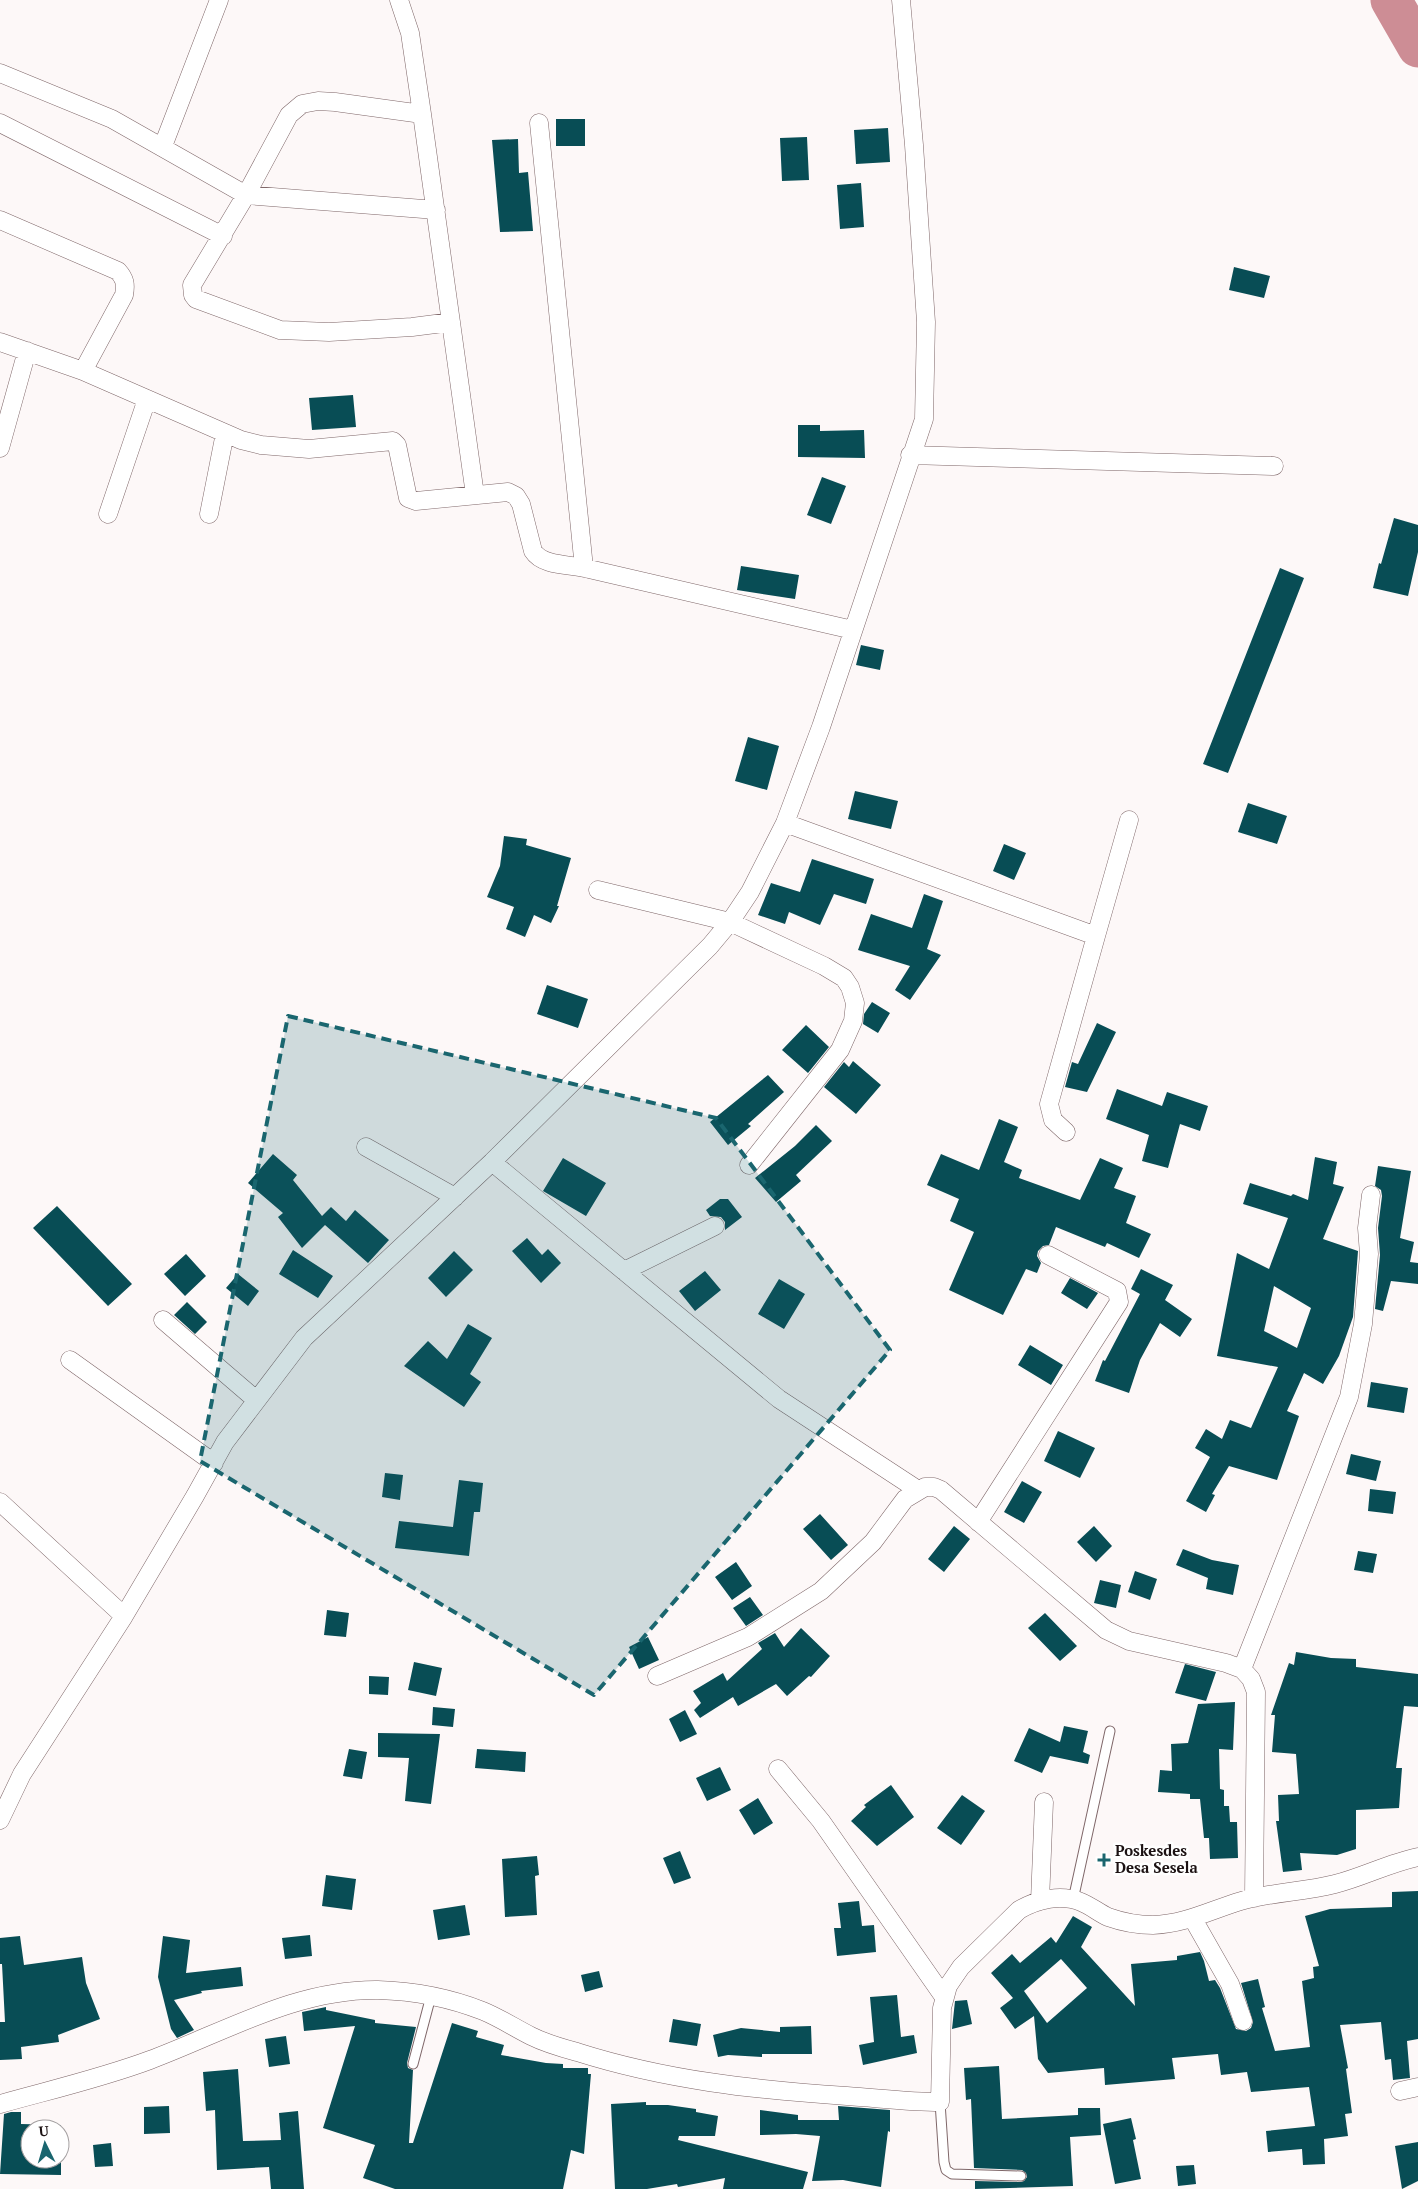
<svg xmlns="http://www.w3.org/2000/svg" width="1418" height="2189" viewBox="0 0 1418 2189" font-family="'PT Serif',serif">
<style>
.lines{fill:none;stroke-linecap:round;stroke-linejoin:round}
.river{stroke:#cd8d95;stroke-width:41}
.building{fill:#084d55;fill-rule:evenodd}
.service-casing{stroke:#7f6769;stroke-width:11}
.minor-casing{stroke:#7f6769;stroke-width:19}
.service{stroke:#fff;stroke-width:9}
.minor{stroke:#fff;stroke-width:18}
.marked{fill:#1a666f;fill-opacity:0.2;stroke:#1a666f;stroke-width:4;stroke-dasharray:10 6;stroke-linejoin:round}
.poi-dot{fill:#1a666f;stroke:#fff;stroke-width:2}
.labels{text-anchor:middle;stroke-width:5;stroke-linejoin:round;paint-order:stroke}
.poi-label{font-size:15px;font-weight:bold;fill:#1c1213;stroke:#fff;text-anchor:start}
</style>
<rect width="100%" height="100%" fill="#fdf8f8"/>
<g class="lines">
<!-- river -->
<path class="river" d="M 1391,0 L 1418,47"/>
</g>
<!-- building -->
<path class="building" d="M 556,119 L 585,119 L 585,146 L 556,146 Z
M 888,128 L 890,162 L 856,164 L 854,130 Z
M 807,137 L 809,180 L 782,181 L 780,138 Z
M 518,139 L 519,173 L 528,172 L 533,231 L 500,232 L 492,140 Z
M 861,183 L 864,227 L 840,229 L 837,185 Z
M 1234,267 L 1270,276 L 1264,298 L 1229,290 Z
M 353,395 L 356,427 L 312,430 L 309,398 Z
M 798,425 L 820,425 L 820,431 L 864,430 L 865,458 L 798,457 Z
M 822,477 L 846,486 L 831,524 L 807,515 Z
M 1394,518 L 1418,525 L 1418,552 L 1408,596 L 1373,588 L 1379,563 L 1381,564 Z
M 741,566 L 799,575 L 795,599 L 737,590 Z
M 1280,568 L 1304,578 L 1228,773 L 1203,764 Z
M 861,645 L 884,650 L 880,670 L 856,665 Z
M 748,737 L 779,746 L 767,790 L 735,781 Z
M 855,791 L 898,801 L 891,829 L 848,819 Z
M 1248,803 L 1287,816 L 1277,844 L 1238,832 Z
M 504,836 L 527,839 L 526,845 L 571,858 L 557,906 L 559,906 L 551,923 L 534,915 L 525,937 L 506,929 L 514,907 L 487,897 L 500,866 Z
M 1004,844 L 1026,853 L 1014,880 L 993,871 Z
M 812,859 L 874,879 L 866,904 L 834,894 L 820,925 L 789,912 L 785,924 L 758,915 L 771,883 L 800,892 Z
M 924,894 L 943,901 L 927,949 L 941,955 L 910,1000 L 895,990 L 910,966 L 858,950 L 871,914 L 912,928 Z
M 547,985 L 588,999 L 578,1028 L 537,1014 Z
M 872,1002 L 890,1013 L 878,1033 L 863,1024 L 864,1014 Z
M 1097,1023 L 1116,1032 L 1087,1092 L 1065,1087 L 1072,1062 L 1078,1064 Z
M 806,1025 L 829,1047 L 808,1073 L 782,1050 Z
M 853,1061 L 881,1085 L 856,1114 L 824,1087 L 844,1062 L 849,1067 Z
M 768,1075 L 784,1092 L 748,1124 L 751,1126 L 728,1145 L 710,1122 Z
M 1117,1089 L 1162,1106 L 1167,1092 L 1208,1106 L 1200,1131 L 1180,1124 L 1168,1168 L 1142,1161 L 1149,1135 L 1106,1119 Z
M 999,1119 L 1018,1127 L 1004,1162 L 1022,1170 L 1019,1178 L 1080,1200 L 1100,1158 L 1123,1168 L 1114,1188 L 1136,1196 L 1126,1223 L 1151,1234 L 1139,1258 L 1107,1243 L 1105,1247 L 1056,1227 L 1049,1245 L 1043,1246 L 1038,1251 L 1037,1256 L 1041,1263 L 1037,1273 L 1026,1269 L 1003,1315 L 949,1290 L 974,1232 L 950,1221 L 959,1199 L 927,1185 L 941,1154 L 979,1170 Z
M 816,1125 L 832,1141 L 796,1175 L 801,1181 L 776,1202 L 755,1178 L 795,1146 Z
M 273,1154 L 297,1175 L 293,1180 L 322,1216 L 331,1207 L 346,1221 L 355,1210 L 389,1240 L 368,1263 L 325,1225 L 302,1248 L 278,1217 L 283,1213 L 248,1183 Z
M 1315,1157 L 1337,1162 L 1333,1184 L 1344,1187 L 1323,1239 L 1358,1251 L 1353,1317 L 1339,1356 L 1323,1384 L 1304,1373 L 1287,1411 L 1299,1416 L 1277,1480 L 1229,1466 L 1212,1494 L 1215,1495 L 1206,1512 L 1186,1501 L 1210,1457 L 1195,1448 L 1206,1429 L 1222,1439 L 1230,1420 L 1251,1428 L 1278,1367 L 1217,1356 L 1237,1253 L 1269,1269 L 1288,1218 L 1243,1204 L 1250,1183 L 1291,1196 L 1293,1194 L 1308,1200 ZM 1274,1286 L 1311,1308 L 1297,1348 L 1264,1331 Z
M 563,1158 L 606,1183 L 586,1216 L 543,1191 Z
M 1378,1166 L 1411,1171 L 1400,1238 L 1414,1242 L 1410,1262 L 1418,1263 L 1418,1284 L 1391,1281 L 1383,1311 L 1375,1309 L 1380,1255 L 1378,1228 L 1382,1196 L 1381,1190 L 1375,1186 Z
M 720,1199 L 728,1199 L 742,1217 L 725,1230 L 725,1222 L 721,1217 L 710,1216 L 706,1210 Z
M 57,1206 L 132,1284 L 108,1306 L 33,1228 Z
M 527,1238 L 542,1255 L 548,1249 L 561,1263 L 541,1283 L 512,1251 Z
M 293,1250 L 333,1276 L 318,1298 L 279,1274 Z
M 454,1251 L 473,1270 L 446,1297 L 428,1278 Z
M 186,1254 L 206,1276 L 185,1296 L 164,1274 Z
M 1141,1269 L 1173,1285 L 1165,1300 L 1192,1319 L 1180,1337 L 1160,1323 L 1140,1360 L 1129,1393 L 1095,1381 L 1103,1360 L 1105,1361 L 1140,1294 L 1131,1289 Z
M 705,1271 L 721,1290 L 695,1311 L 679,1291 Z
M 238,1274 L 259,1291 L 248,1306 L 226,1288 Z
M 1070,1278 L 1098,1293 L 1087,1309 L 1061,1293 Z
M 779,1279 L 805,1294 L 784,1329 L 758,1314 Z
M 187,1302 L 207,1322 L 195,1334 L 174,1315 Z
M 468,1324 L 492,1338 L 470,1374 L 481,1382 L 464,1407 L 404,1366 L 428,1341 L 447,1359 Z
M 1030,1345 L 1063,1365 L 1051,1385 L 1018,1365 Z
M 1371,1382 L 1408,1388 L 1404,1413 L 1367,1407 Z
M 1058,1431 L 1095,1448 L 1080,1478 L 1044,1461 Z
M 1351,1454 L 1381,1461 L 1376,1481 L 1346,1474 Z
M 385,1473 L 403,1475 L 400,1500 L 382,1497 Z
M 459,1480 L 483,1483 L 480,1512 L 474,1512 L 469,1556 L 395,1548 L 399,1521 L 453,1527 Z
M 1022,1481 L 1042,1492 L 1024,1523 L 1004,1512 Z
M 1370,1489 L 1396,1492 L 1393,1514 L 1368,1511 Z
M 820,1514 L 848,1545 L 831,1560 L 803,1529 Z
M 954,1526 L 970,1539 L 944,1572 L 928,1559 Z
M 1094,1526 L 1112,1546 L 1096,1562 L 1077,1542 Z
M 1183,1549 L 1212,1560 L 1239,1565 L 1233,1595 L 1206,1589 L 1208,1578 L 1176,1565 Z
M 1358,1551 L 1377,1554 L 1373,1573 L 1354,1570 Z
M 736,1562 L 752,1586 L 732,1600 L 715,1577 Z
M 1135,1571 L 1157,1579 L 1150,1600 L 1128,1592 Z
M 1100,1580 L 1121,1585 L 1116,1608 L 1094,1603 Z
M 750,1597 L 763,1615 L 746,1626 L 733,1608 Z
M 327,1610 L 349,1613 L 346,1637 L 324,1635 Z
M 1045,1613 L 1077,1646 L 1060,1661 L 1028,1628 Z
M 801,1628 L 830,1656 L 811,1677 L 809,1676 L 787,1696 L 776,1684 L 738,1706 L 733,1697 L 700,1718 L 694,1710 L 701,1703 L 693,1691 L 723,1673 L 727,1681 L 762,1649 L 758,1643 L 775,1633 L 784,1647 Z
M 648,1637 L 659,1660 L 639,1669 L 629,1647 Z
M 1296,1652 L 1331,1658 L 1356,1659 L 1356,1667 L 1418,1674 L 1418,1707 L 1404,1706 L 1396,1768 L 1402,1768 L 1399,1808 L 1356,1810 L 1356,1849 L 1337,1855 L 1300,1853 L 1302,1870 L 1283,1872 L 1276,1821 L 1279,1821 L 1278,1795 L 1299,1794 L 1296,1754 L 1272,1752 L 1275,1715 L 1271,1715 L 1289,1663 L 1294,1665 Z
M 414,1662 L 442,1668 L 436,1696 L 408,1690 Z
M 1185,1664 L 1216,1672 L 1206,1701 L 1175,1693 Z
M 369,1676 L 389,1677 L 388,1695 L 369,1694 Z
M 1235,1702 L 1233,1750 L 1219,1749 L 1220,1789 L 1224,1790 L 1224,1806 L 1229,1806 L 1230,1822 L 1237,1822 L 1238,1858 L 1210,1859 L 1209,1838 L 1204,1838 L 1200,1799 L 1190,1799 L 1190,1794 L 1158,1792 L 1160,1770 L 1172,1771 L 1171,1744 L 1188,1743 L 1198,1704 Z
M 433,1707 L 455,1709 L 453,1727 L 432,1725 Z
M 685,1710 L 697,1734 L 680,1742 L 669,1719 Z
M 1064,1726 L 1088,1731 L 1083,1752 L 1090,1755 L 1088,1764 L 1050,1756 L 1042,1773 L 1014,1761 L 1029,1728 L 1060,1742 Z
M 378,1733 L 440,1734 L 431,1804 L 405,1801 L 409,1758 L 378,1757 Z
M 349,1749 L 367,1752 L 362,1779 L 343,1776 Z
M 477,1749 L 526,1752 L 525,1772 L 475,1768 Z
M 720,1767 L 731,1790 L 707,1801 L 696,1778 Z
M 891,1785 L 914,1817 L 877,1846 L 851,1821 L 866,1807 L 864,1805 Z
M 962,1795 L 985,1811 L 961,1845 L 937,1828 Z
M 758,1798 L 773,1823 L 754,1835 L 739,1810 Z
M 680,1851 L 691,1878 L 674,1884 L 663,1858 Z
M 537,1856 L 539,1875 L 535,1876 L 537,1915 L 505,1917 L 502,1859 Z
M 326,1875 L 356,1879 L 352,1910 L 322,1906 Z
M 1418,1891 L 1418,2039 L 1407,2041 L 1410,2078 L 1393,2080 L 1391,2059 L 1385,2060 L 1381,2022 L 1340,2025 L 1348,2068 L 1346,2069 L 1352,2113 L 1345,2114 L 1348,2136 L 1324,2139 L 1325,2164 L 1303,2165 L 1302,2149 L 1268,2152 L 1266,2131 L 1315,2126 L 1309,2087 L 1251,2092 L 1247,2072 L 1221,2075 L 1218,2054 L 1172,2058 L 1175,2079 L 1105,2085 L 1104,2068 L 1048,2073 L 1038,2059 L 1034,2016 L 1015,2029 L 1000,2008 L 1013,1998 L 991,1973 L 1012,1954 L 1020,1963 L 1051,1937 L 1056,1943 L 1073,1916 L 1092,1927 L 1081,1947 L 1135,2006 L 1131,1964 L 1177,1960 L 1177,1956 L 1200,1952 L 1204,1961 L 1209,1981 L 1215,1980 L 1220,1988 L 1236,2029 L 1246,2031 L 1251,2028 L 1253,2022 L 1241,1983 L 1258,1979 L 1265,2007 L 1262,2008 L 1275,2051 L 1310,2047 L 1302,1981 L 1314,1978 L 1313,1967 L 1319,1966 L 1305,1916 L 1330,1909 L 1392,1907 L 1392,1892 ZM 1061,1959 L 1087,1988 L 1047,2023 L 1024,1991 Z
M 859,1901 L 862,1926 L 874,1925 L 876,1952 L 837,1956 L 834,1928 L 841,1928 L 838,1903 Z
M 465,1905 L 470,1935 L 438,1940 L 433,1910 Z
M 310,1935 L 312,1956 L 285,1959 L 282,1938 Z
M 20,1936 L 24,1965 L 82,1957 L 86,1983 L 100,2019 L 58,2035 L 59,2042 L 21,2047 L 22,2059 L 0,2060 L 0,2022 L 5,2022 L 2,1964 L 0,1964 L 0,1938 Z
M 163,1936 L 190,1940 L 186,1973 L 241,1967 L 243,1986 L 201,1991 L 202,1993 L 174,2000 L 194,2030 L 177,2038 L 171,2029 L 158,1977 Z
M 599,1971 L 603,1987 L 585,1992 L 581,1975 Z
M 897,1995 L 901,2037 L 914,2035 L 917,2053 L 863,2065 L 859,2045 L 874,2042 L 870,1997 Z
M 967,2000 L 972,2024 L 952,2029 L 955,2001 Z
M 326,2007 L 326,2010 L 375,2020 L 375,2023 L 416,2027 L 407,2063 L 408,2068 L 413,2070 L 409,2143 L 413,2143 L 452,2023 L 478,2031 L 476,2037 L 504,2045 L 501,2055 L 546,2063 L 563,2064 L 563,2068 L 588,2068 L 588,2074 L 591,2074 L 584,2154 L 571,2150 L 563,2189 L 395,2189 L 363,2178 L 375,2145 L 323,2128 L 355,2026 L 304,2031 L 302,2012 Z
M 673,2019 L 701,2024 L 697,2046 L 669,2042 Z
M 811,2026 L 812,2054 L 762,2054 L 762,2057 L 728,2055 L 718,2057 L 713,2035 L 741,2028 L 780,2032 L 780,2027 Z
M 286,2036 L 290,2064 L 269,2067 L 265,2039 Z
M 999,2066 L 1002,2119 L 1078,2115 L 1078,2108 L 1100,2108 L 1101,2135 L 1070,2137 L 1073,2186 L 975,2189 L 975,2181 L 1021,2182 L 1024,2181 L 1027,2177 L 1026,2173 L 1022,2170 L 974,2168 L 971,2099 L 966,2100 L 964,2068 Z
M 238,2069 L 243,2141 L 281,2140 L 279,2113 L 298,2111 L 304,2189 L 271,2189 L 269,2167 L 217,2170 L 215,2110 L 206,2111 L 203,2072 Z
M 646,2102 L 646,2105 L 668,2105 L 696,2109 L 696,2112 L 718,2116 L 715,2136 L 679,2136 L 678,2140 L 808,2172 L 803,2189 L 723,2189 L 725,2178 L 678,2187 L 677,2184 L 647,2189 L 615,2189 L 611,2104 Z
M 169,2106 L 170,2133 L 144,2134 L 144,2107 Z
M 838,2106 L 890,2110 L 890,2132 L 888,2131 L 881,2187 L 843,2180 L 812,2181 L 820,2136 L 796,2134 L 760,2135 L 760,2110 L 798,2115 L 798,2120 L 839,2120 Z
M 11,2112 L 21,2112 L 21,2124 L 61,2125 L 61,2175 L 0,2174 L 4,2114 ZM 30,2129 L 60,2129 L 60,2159 L 30,2159 Z
M 1131,2118 L 1136,2139 L 1133,2140 L 1141,2179 L 1115,2184 L 1103,2124 Z
M 1418,2142 L 1418,2181 L 1402,2189 L 1395,2146 Z
M 111,2143 L 113,2166 L 95,2167 L 93,2145 Z
M 1194,2165 L 1196,2184 L 1178,2186 L 1176,2166 Z"/>
<g class="lines">
<defs>
<path id="service" d="M 1073,1900 L 1110,1731
M 413,2064 L 431,1996
M 940,2102 L 944,2162 L 946,2170 L 952,2174 L 1021,2176"/>
<path id="minor" d="M 399,0 L 410,33 L 422,114 L 475,495
M 0,73 L 112,119 L 246,195 L 436,210
M 422,114 L 335,102 L 318,101 L 302,104 L 289,115 L 246,195 L 192,285 L 193,295 L 196,299 L 280,330 L 329,332 L 412,327 L 451,322
M 0,123 L 223,236
M 539,123 L 584,568
M 163,146 L 219,0
M 0,220 L 118,271 C 125,279 126,284 124,295 L 83,371
M 0,342 L 83,371 L 241,440 L 261,445 L 309,449 L 393,441 L 397,445 L 408,498 L 416,501 L 508,492 L 516,496 L 521,504 L 533,551 C 543,567 572,564 589,569 C 677,590 765,610 853,630
M 0,448 L 27,351
M 910,455 L 1274,466
M 108,514 L 147,399
M 209,514 L 225,433
M 785,823 L 1096,936 L 1129,820
M 598,890 L 730,922 L 824,966 L 844,978 L 850,987 L 855,1003 L 853,1021 L 840,1050 L 749,1165
M 1066,1132 L 1053,1120 L 1049,1104 L 1096,936
M 366,1147 L 455,1197
M 492,1162 L 779,1399 L 918,1490
M 624,1271 L 715,1226
M 163,1320 L 255,1399
M 70,1360 L 214,1463
M 0,1502 L 124,1616
M 978,1522 L 1119,1302 L 1117,1291 L 1048,1255
M 1242,1669 L 1349,1397 L 1363,1324 L 1369,1254 L 1367,1228 L 1371,1195
M 657,1676 L 748,1637 L 821,1591 L 873,1542 L 905,1499 L 925,1487 L 934,1487 L 941,1490 L 1106,1630 L 1129,1641 L 1226,1663 L 1242,1669 L 1251,1679 L 1256,1692 L 1254,1898
M 778,1769 L 821,1821 L 944,1997
M 0,1820 L 22,1774 L 124,1616 L 195,1496 L 225,1442 L 304,1338 L 492,1162 L 710,946 L 730,922 L 750,892 L 785,823 L 821,727 L 924,419 L 926,322 L 914,145 L 901,0
M 1040,1901 L 1044,1802
M 1193,1919 L 1230,1984 L 1243,2021
M 1400,2091 L 1418,2087
M 0,2104 C 50,2090 102,2078 150,2060 C 225,2032 296,1989 378,1990 C 414,1991 450,1998 483,2011 C 500,2018 515,2028 531,2036 C 545,2043 562,2048 577,2052 C 665,2080 755,2090 847,2096 C 878,2098 909,2102 940,2102 L 942,2008 L 948,1986 L 961,1967 L 1019,1910 C 1038,1899 1061,1894 1081,1902 C 1091,1906 1099,1913 1108,1917 C 1122,1922 1138,1925 1153,1925 C 1185,1924 1211,1910 1241,1901 C 1271,1892 1304,1892 1335,1884 C 1363,1877 1389,1863 1418,1857"/>
</defs>
<!-- service casing -->
<use href="#service" class="service-casing"/>
<!-- minor casing -->
<use href="#minor" class="minor-casing"/>
<!-- service -->
<use href="#service" class="service"/>
<!-- minor -->
<use href="#minor" class="minor"/>
</g>
<!-- marked area -->
<path class="marked" d="M 288,1016 L 716,1118 L 890,1350 L 594,1695 L 200,1461 Z"/>
<!-- markers -->
<path class="poi-dot" d="M1101.5 1852.5h5v5h5v5h-5v5h-5v-5h-5v-5h5z"/>
<g class="labels">
<!-- poi labels -->
<g class="poi-label">
<text x="1115" y="1856">Poskesdes<tspan x="1115" dy="17">Desa Sesela</tspan></text>
</g>
</g>
<!-- north arrow -->
<g transform="translate(45 2144) rotate(355)"><circle r="24" fill="#ffffff" stroke="#a4a0a1"/>
<path d="M0-4L9 19L0 12L-9 19Z" fill="#1a666f"/>
<text y="-8" font-size="14" font-weight="bold" text-anchor="middle" fill="#1c1213">U</text>
</g>
</svg>
